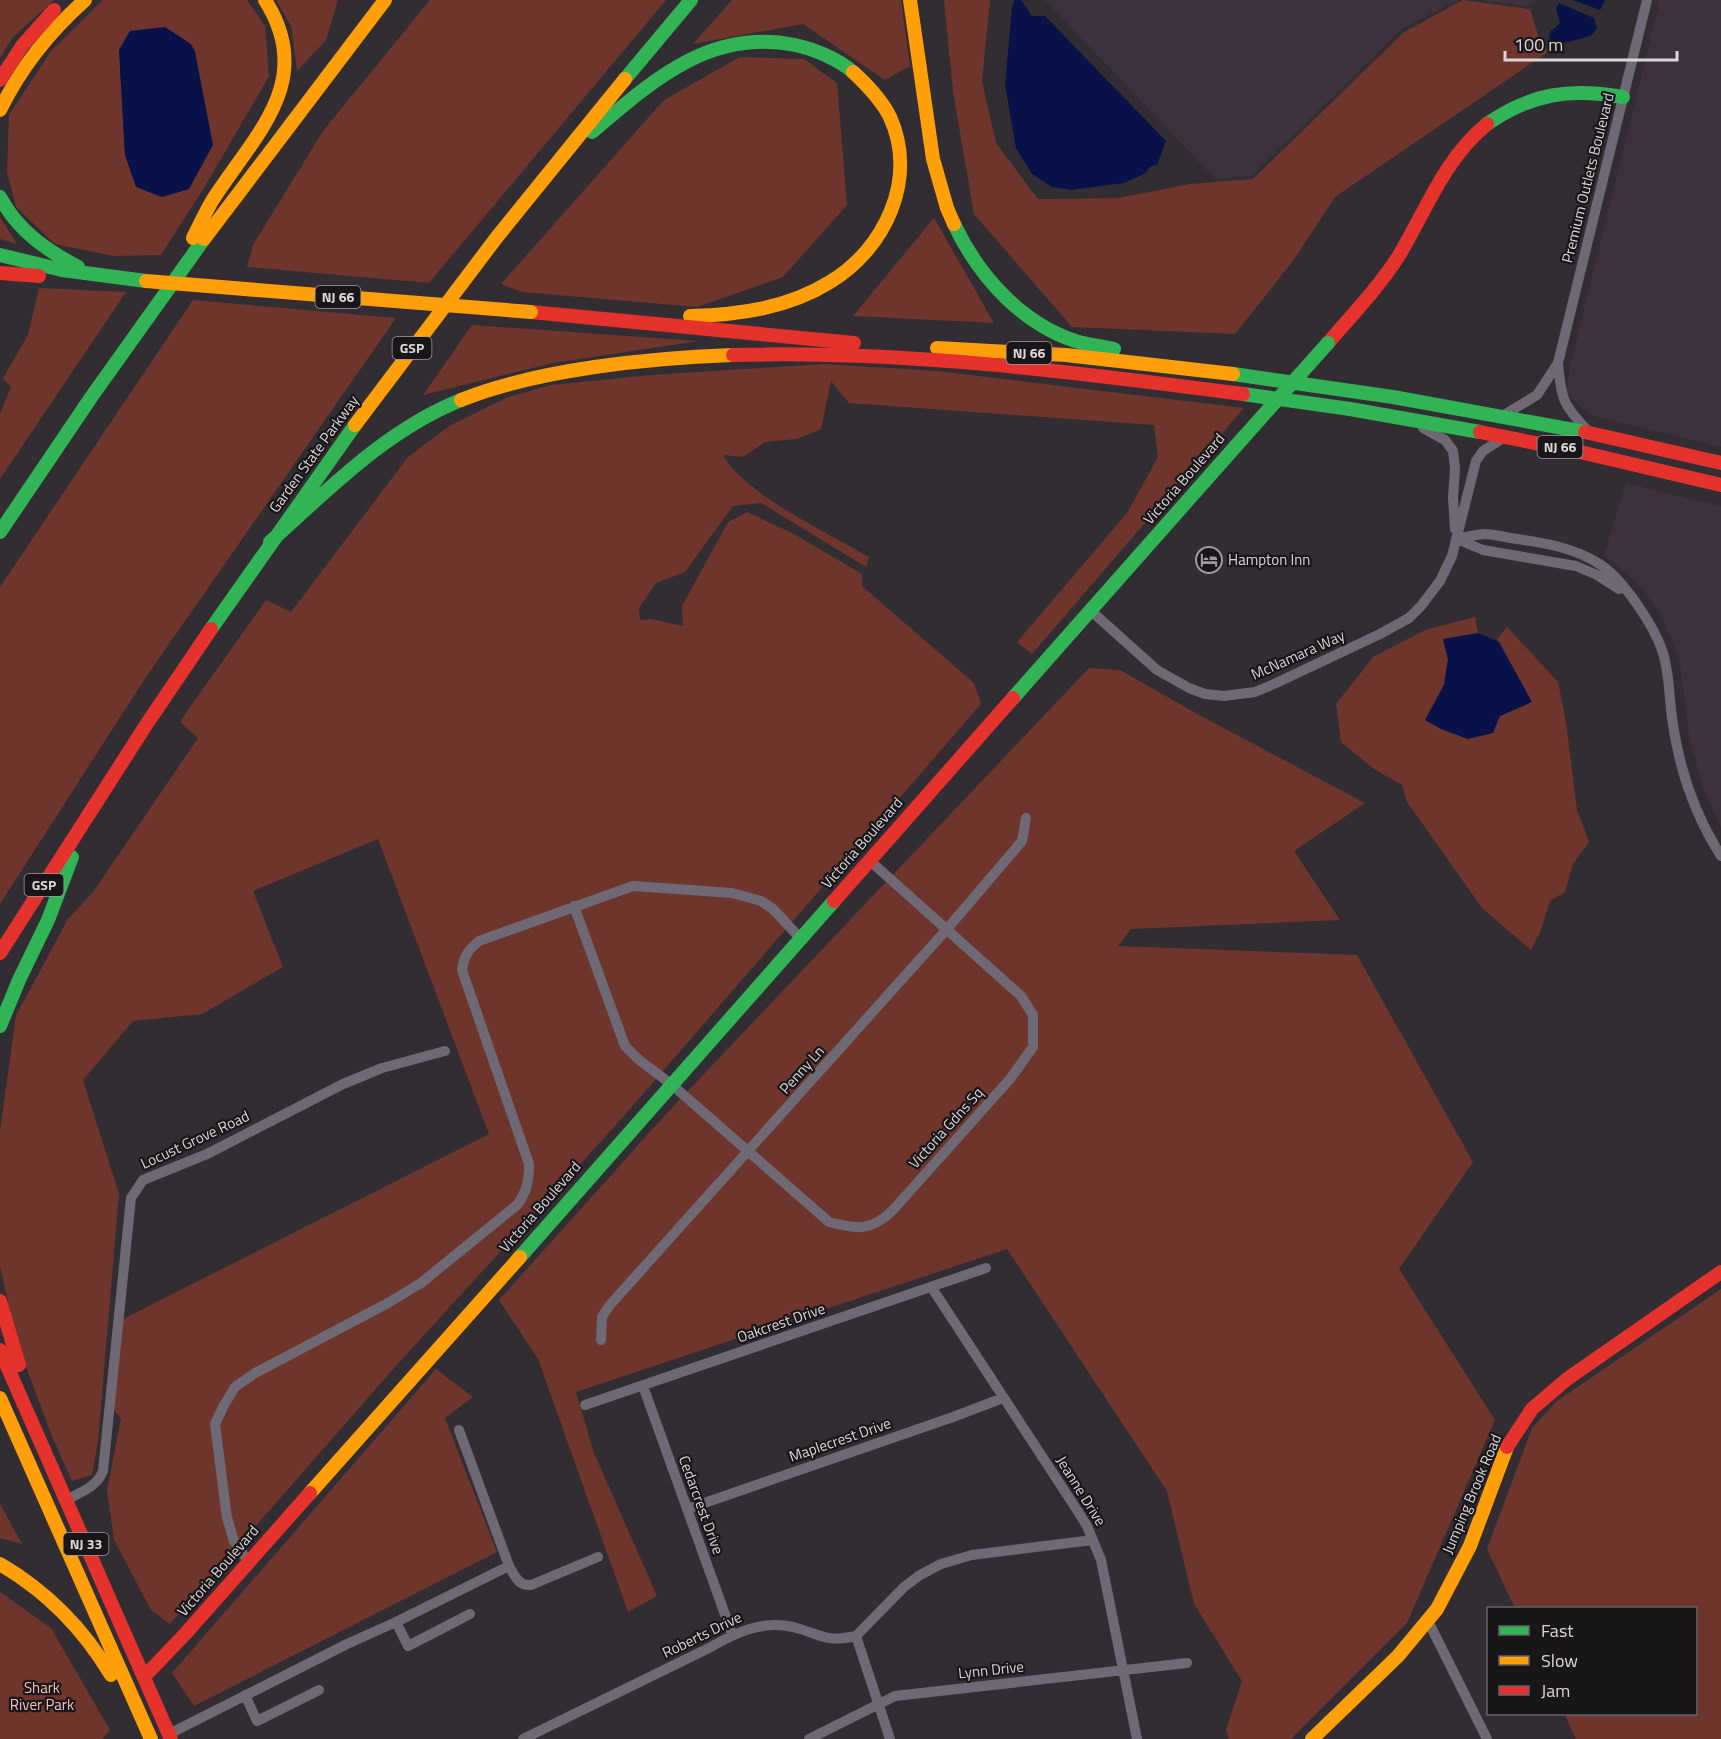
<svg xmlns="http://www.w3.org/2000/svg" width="1721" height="1739" viewBox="0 0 1721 1739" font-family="'Titillium Web',sans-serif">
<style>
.built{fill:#3c313c}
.green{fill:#6e352c;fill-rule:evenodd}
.water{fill:#081249}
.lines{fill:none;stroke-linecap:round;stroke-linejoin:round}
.street{stroke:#6e6974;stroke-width:10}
.fast{stroke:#30b455;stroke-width:14}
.slow{stroke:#ff9f0a;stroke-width:14}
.jam{stroke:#e5322d;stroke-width:14}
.fast-bridge{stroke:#30b455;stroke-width:14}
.slow-bridge{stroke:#ff9f0a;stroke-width:14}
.labels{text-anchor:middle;stroke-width:4.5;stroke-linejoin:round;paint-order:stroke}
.shield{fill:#191619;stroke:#a09c9f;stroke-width:1.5}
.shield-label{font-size:14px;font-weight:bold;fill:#dad5d9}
.street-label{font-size:15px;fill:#dad5d9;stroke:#191619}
.poi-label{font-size:15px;fill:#dad5d9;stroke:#191619;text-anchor:start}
.park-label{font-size:15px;fill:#f1c1b8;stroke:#191619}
</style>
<rect width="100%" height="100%" fill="#322d32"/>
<!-- built -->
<path class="built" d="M 1045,0 L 1458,0 L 1402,29 L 1252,176 L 1215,179 Z
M 1478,0 L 1536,0 L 1529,6 Z
M 1660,0 L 1721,0 L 1721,447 L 1593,416 L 1566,395 L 1570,366 Z
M 1626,483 L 1721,506 L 1721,828 L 1704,791 L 1698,770 L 1689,736 L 1680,664 L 1672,639 L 1663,619 L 1646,593 L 1622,569 L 1604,555 Z"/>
<!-- green -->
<path class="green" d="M 0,0 L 54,0 L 12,38 L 0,58 Z
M 103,0 L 247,0 L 265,26 L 269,76 L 207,183 L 161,255 L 113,256 L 55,244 L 16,207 L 7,172 L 9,115 L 51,51 ZM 130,31 L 195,52 L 200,84 L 162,197 L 136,186 L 125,155 L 119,50 Z
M 276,0 L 338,0 L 326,40 L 297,71 L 291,26 Z
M 430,0 L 666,0 L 429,283 L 247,267 L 253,245 L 323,131 Z
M 732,0 L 901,0 L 910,66 L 885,80 L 803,24 L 693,44 Z
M 944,0 L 990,0 L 982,81 L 996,143 L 1038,199 L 1118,198 L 1190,184 L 1253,179 L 1404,32 L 1463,0 L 1530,9 L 1538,35 L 1548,52 L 1335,197 L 1293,261 L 1235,334 L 1072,327 L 974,214 L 953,92 Z
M 740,57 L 804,59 L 837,83 L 847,205 L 783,277 L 697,307 L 522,292 L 501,284 L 664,100 Z
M 0,217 L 17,244 L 0,239 Z
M 934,218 L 994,323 L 853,316 Z
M 39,288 L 126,292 L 0,479 L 0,414 L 11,387 L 3,378 L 28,335 Z
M 193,300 L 396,318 L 144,680 L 0,904 L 0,587 Z
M 472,325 L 699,341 L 553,363 L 423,395 Z
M 823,364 L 938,371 L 1244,408 L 1032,654 L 1017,642 L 1127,513 L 1158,457 L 1154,425 L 849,403 L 831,381 L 821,429 L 796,439 L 765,442 L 743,457 L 723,455 C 743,493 830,534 869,557 L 866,567 L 761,503 L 733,506 L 685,572 L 656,583 L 639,608 L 640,620 L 651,619 L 683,626 L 682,606 L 728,522 L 747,512 L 794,534 L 862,574 L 862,586 L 974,683 L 981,704 L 624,1116 L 395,1367 L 170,1624 L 151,1610 L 114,1540 L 107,1490 L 121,1418 L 110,1406 L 119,1321 L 489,1134 L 378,839 L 253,891 L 283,967 L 202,1014 L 133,1021 L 83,1080 L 119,1194 L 98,1441 L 92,1475 L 72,1481 L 51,1434 L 17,1343 L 0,1266 L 0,1131 L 16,1015 L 68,919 L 93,892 L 198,738 L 180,722 L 188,710 L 266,600 L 291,612 L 408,457 L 449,426 L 508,397 L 551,385 L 651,375 Z
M 1475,617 L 1478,633 L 1443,640 L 1448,659 L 1444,685 L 1425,720 L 1441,729 L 1468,739 L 1500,716 L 1531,702 L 1497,639 L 1507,627 L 1558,682 L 1566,722 L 1577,810 L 1589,842 L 1573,864 L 1565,892 L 1550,901 L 1541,930 L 1531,950 L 1482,908 L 1407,802 L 1402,785 L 1374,769 L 1341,742 L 1336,704 L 1373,657 L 1425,630 Z
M 1089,668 L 1120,670 L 1201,716 L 1365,803 L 1294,851 L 1340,920 L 1131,929 L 1118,946 L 1357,955 L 1473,1162 L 1399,1269 L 1495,1420 L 1407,1623 L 1291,1739 L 1229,1739 L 1226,1730 L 1242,1681 L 1194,1604 L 1167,1491 L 1007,1249 L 576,1392 L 594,1453 L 657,1596 L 628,1612 L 538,1359 L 499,1300 L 667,1113 Z
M 1721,1289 L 1721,1739 L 1576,1739 L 1564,1714 L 1696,1714 L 1696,1608 L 1515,1608 L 1487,1549 L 1532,1428 L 1557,1401 Z
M 436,1369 L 473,1397 L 445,1418 L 497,1552 L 194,1706 L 172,1673 Z
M 0,1504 L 22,1544 L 0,1538 Z
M 0,1592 L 51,1628 L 110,1730 L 102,1739 L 0,1739 Z"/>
<!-- water -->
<path class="water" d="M 1015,0 L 1021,0 L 1032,16 L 1045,16 L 1166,141 L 1157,165 L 1151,166 L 1144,174 L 1124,183 L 1071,190 L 1052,187 L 1032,174 L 1016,148 L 1005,85 L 1012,7 Z
M 1573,0 L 1605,0 L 1600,10 Z
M 1559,3 L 1594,18 L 1597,29 L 1590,36 L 1553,46 L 1549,36 L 1551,31 L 1560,23 L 1556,8 Z
M 165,27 L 191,44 L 195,52 L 213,145 L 189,189 L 162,197 L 136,187 L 125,155 L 119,50 L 130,31 Z
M 1478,633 L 1499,642 L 1532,702 L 1500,716 L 1493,733 L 1468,739 L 1441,729 L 1425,720 L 1444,685 L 1448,659 L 1443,639 Z"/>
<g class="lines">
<!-- street -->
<path class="street" d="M 1558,363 C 1561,399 1563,405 1588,431
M 1504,415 L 1537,395 L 1558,363 L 1647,0
M 1423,428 L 1445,440 L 1453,451 L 1455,468 L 1453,498 L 1455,529
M 1456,539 C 1465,537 1474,535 1483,534 C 1492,534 1501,536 1510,538 C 1541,542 1574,547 1601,565 C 1624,581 1654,625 1663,653 C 1670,676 1669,701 1673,725 C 1680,771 1696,817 1721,856
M 1457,539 L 1483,550 L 1576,566 L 1597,575 L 1619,589
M 1090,610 L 1157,670 L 1189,688 L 1205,694 L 1224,696 L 1255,692 L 1274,684 L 1380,634 L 1409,618 L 1421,606 L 1440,581 L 1452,556 L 1476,461 L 1483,451 L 1503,438
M 574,906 L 625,1046 L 638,1059 L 671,1084 L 829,1222 C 857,1229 871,1232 893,1210 L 1010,1079 L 1033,1047 L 1033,1015 L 1021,996 L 869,860
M 932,1288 L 1077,1510 L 1087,1526 L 1101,1560 L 1137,1739
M 601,1340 L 602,1317 L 609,1306 L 947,929 L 1022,841 L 1026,818
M 643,1386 L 732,1634
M 585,1405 L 986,1268
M 459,1430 L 509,1566 C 515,1576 518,1586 531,1585 L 598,1557
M 66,1500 C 81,1492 97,1487 103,1471 L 131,1198 L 143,1180 L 207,1154 L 343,1084 L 382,1068 L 445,1051
M 687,1509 L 953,1417 L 1003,1398
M 248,1561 L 234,1541 L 227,1518 L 215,1424 L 224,1405 L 235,1387 L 255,1373 L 388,1303 L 421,1283 L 517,1205 C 527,1192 529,1180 529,1164 L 462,970 C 464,956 468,950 479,941 L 633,886 L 732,893 L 761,901 L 773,909 L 801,939
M 1428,1621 L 1487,1739
M 396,1622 L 509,1566
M 856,1636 L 890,1739
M 245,1695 L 257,1721 L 319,1690
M 169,1734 L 347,1644 L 396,1622 L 408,1646 L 470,1614
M 523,1739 L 709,1648 C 735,1633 761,1620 793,1627 C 821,1634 824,1643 856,1636 L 904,1587 L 920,1575 L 941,1564 L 972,1555 L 1093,1540
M 809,1739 L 895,1696 L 1187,1663"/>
<!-- fast -->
<path class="fast" d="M 625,79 L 691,0
M 1487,124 C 1532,93 1570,88 1623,97
M 592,132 C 652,81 710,28 795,45 C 814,49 838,59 853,72
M 0,197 C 18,231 45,249 78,267
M 954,224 C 979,277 1024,327 1082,343 C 1093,345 1104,347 1114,349
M 0,255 L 62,270 L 146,281
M 1233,374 L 1393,397 L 1585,432
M 1243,394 L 1350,409 L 1480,432
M 0,532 L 92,396 L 204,239
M 270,542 C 329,489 386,430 461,400
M 211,629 L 355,425
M 1013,698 L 1243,438
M 0,1026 L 19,980 L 48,920 L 72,857
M 520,1257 L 834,901"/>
<!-- slow -->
<path class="slow" d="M 910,0 L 933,159 L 947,208 L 954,224
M 0,110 C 21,67 49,32 85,0
M 193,238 C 199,226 205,213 212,201 C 254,135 317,82 265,0
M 204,239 L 385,0
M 690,316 C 739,315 788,308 830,282 C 885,249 918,179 890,117 C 881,99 867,85 853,72
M 937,348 L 1066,355 L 1233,374
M 461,400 C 538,369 650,358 733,355
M 355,425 L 497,237 L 625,79
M 0,1398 L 151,1739
M 310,1493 L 520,1257
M 0,1564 C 48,1592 83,1628 111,1675
M 1312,1739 L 1398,1656 L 1437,1609 L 1470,1546 L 1507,1447"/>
<!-- jam -->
<path class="jam" d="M 0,80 L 22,46 L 54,10
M 0,273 L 39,276
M 531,312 L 854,343
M 1328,343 C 1352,315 1378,288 1398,257 C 1426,211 1444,159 1487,124
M 733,355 C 904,350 1075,372 1243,394
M 1480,432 L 1580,452 L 1721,485
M 1585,432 L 1721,463
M 834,901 L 1013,698
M 0,953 L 146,725 L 211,629
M 0,1301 L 19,1365
M 0,1350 L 171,1739
M 1507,1447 L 1532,1409 L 1567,1379 L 1721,1272
M 144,1677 L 186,1633 L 310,1493"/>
<!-- fast-bridge -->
<path class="fast-bridge" d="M 1243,438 L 1328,343"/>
<!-- slow-bridge -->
<path class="slow-bridge" d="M 146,281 L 531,312"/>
</g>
<!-- icons -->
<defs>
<symbol id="hotel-ring" viewBox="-11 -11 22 22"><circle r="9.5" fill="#191619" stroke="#9f9a9f" stroke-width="1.5"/><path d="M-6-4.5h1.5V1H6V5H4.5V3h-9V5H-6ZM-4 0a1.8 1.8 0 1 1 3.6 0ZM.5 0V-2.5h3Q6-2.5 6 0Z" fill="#9f9a9f"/></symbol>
</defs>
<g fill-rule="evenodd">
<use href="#hotel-ring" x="1194" y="545" width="30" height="30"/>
</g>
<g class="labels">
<!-- shield labels -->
<g class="shield">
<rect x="315.5" y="286" width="45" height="22" rx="4.5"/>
<rect x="392.5" y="337" width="39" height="22" rx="4.5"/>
<rect x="1006.5" y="342" width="45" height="22" rx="4.5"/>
<rect x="1537.5" y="436" width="45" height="22" rx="4.5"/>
<rect x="24.5" y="874" width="39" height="22" rx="4.5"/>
<rect x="63.5" y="1533" width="45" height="22" rx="4.5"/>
</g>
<g class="shield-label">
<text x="338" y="302">NJ 66</text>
<text x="412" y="353">GSP</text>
<text x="1029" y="358">NJ 66</text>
<text x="1560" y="452">NJ 66</text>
<text x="44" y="890">GSP</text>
<text x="86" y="1549">NJ 33</text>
</g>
<!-- street labels -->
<g class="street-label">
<text transform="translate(1588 178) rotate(-76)" y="5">Premium Outlets Boulevard</text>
<text transform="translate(314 454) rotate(-54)" y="5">Garden State Parkway</text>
<text transform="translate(1184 479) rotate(-49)" y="5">Victoria Boulevard</text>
<text transform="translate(1298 655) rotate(-24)" y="5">McNamara Way</text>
<text transform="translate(862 843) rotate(-49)" y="5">Victoria Boulevard</text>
<text transform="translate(802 1070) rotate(-48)" y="5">Penny Ln</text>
<text transform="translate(946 1128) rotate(-48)" y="5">Victoria Gdns Sq</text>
<text transform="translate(195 1140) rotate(-25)" y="5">Locust Grove Road</text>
<text transform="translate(540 1207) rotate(-49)" y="5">Victoria Boulevard</text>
<text transform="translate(781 1323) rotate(-19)" y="5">Oakcrest Drive</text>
<text transform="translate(840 1440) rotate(-19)" y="5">Maplecrest Drive</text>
<text transform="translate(1081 1491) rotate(58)" y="5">Jeanne Drive</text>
<text transform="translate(1472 1494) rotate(-67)" y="5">Jumping Brook Road</text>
<text transform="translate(701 1505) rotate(70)" y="5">Cedarcrest Drive</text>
<text transform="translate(218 1571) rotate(-49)" y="5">Victoria Boulevard</text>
<text transform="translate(702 1635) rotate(-26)" y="5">Roberts Drive</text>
<text transform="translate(991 1670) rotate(-6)" y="5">Lynn Drive</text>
</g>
<!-- poi labels -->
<g class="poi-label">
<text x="1228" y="565">Hampton Inn</text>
</g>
<!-- park labels -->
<g class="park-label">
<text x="42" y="1693">Shark<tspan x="42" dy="17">River Park</tspan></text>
</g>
</g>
<!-- legend -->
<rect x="1487" y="1607" width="210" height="108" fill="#191619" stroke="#666266" stroke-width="1.5"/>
<rect x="1499" y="1626" width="30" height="9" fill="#30b455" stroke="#666266" stroke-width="1.5"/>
<text x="1541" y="1637" font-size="18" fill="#dad5d9">Fast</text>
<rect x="1499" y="1656" width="30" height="9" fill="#ff9f0a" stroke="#666266" stroke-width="1.5"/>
<text x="1541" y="1667" font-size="18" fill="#dad5d9">Slow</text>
<rect x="1499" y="1686" width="30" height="9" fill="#e5322d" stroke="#666266" stroke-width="1.5"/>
<text x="1541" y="1697" font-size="18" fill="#dad5d9">Jam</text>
<!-- scale -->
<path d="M1505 51v9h172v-9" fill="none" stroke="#dad5d9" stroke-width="3"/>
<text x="1514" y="51" font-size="18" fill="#dad5d9" stroke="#191619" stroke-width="4.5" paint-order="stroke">100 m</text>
</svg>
